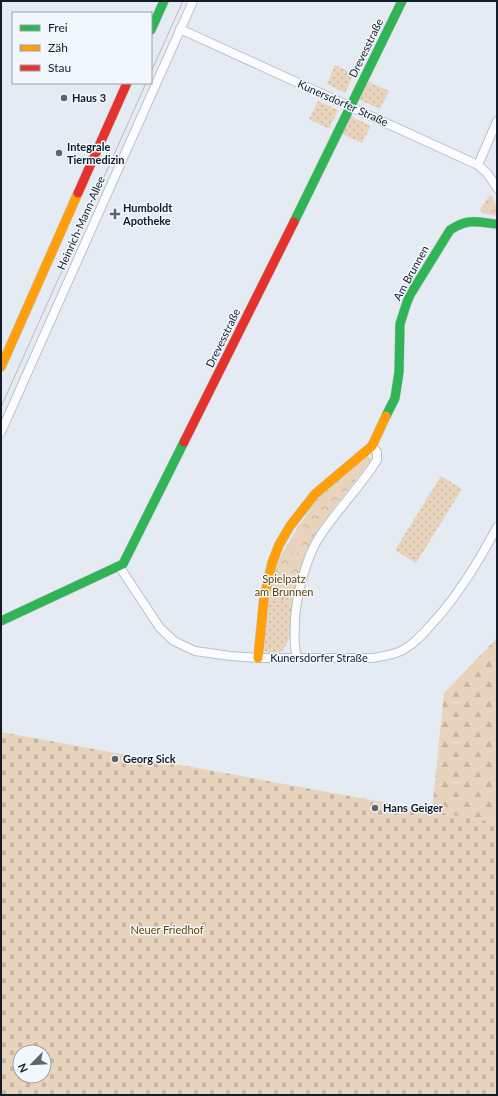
<svg xmlns="http://www.w3.org/2000/svg" width="498" height="1096" viewBox="0 0 498 1096" font-family="Lato,sans-serif">
<style>
.grass{fill:url(#grass-dots)}
.forest{fill:url(#forest-firs)}
.cemetery{fill:url(#cemetery-stones);fill-rule:evenodd}
.park{fill:url(#park-crowns)}
.pitch{fill:#e8d4bc}
.lines{fill:none;stroke-linecap:round;stroke-linejoin:round}
.street-casing{stroke:#b9c1c9;stroke-width:10}
.fast-casing{stroke:#b9c1c9;stroke-width:10}
.slow-casing{stroke:#b9c1c9;stroke-width:10}
.jam-casing{stroke:#b9c1c9;stroke-width:10}
.street{stroke:#fbfcfd;stroke-width:8}
.fast{stroke:#30b455;stroke-width:9}
.slow{stroke:#ff9f0a;stroke-width:9}
.jam{stroke:#e5322d;stroke-width:9}
.tram{stroke:#babcbf;stroke-width:1}
.poi-dot{fill:#5c646f;stroke:#f2f7fe;stroke-width:1.5}
.labels{text-anchor:middle;stroke-width:3;stroke-linejoin:round;paint-order:stroke}
.street-label{font-size:11px;fill:#121c28;stroke:#f2f7fe}
.poi-label{font-size:11px;font-weight:bold;fill:#121c28;stroke:#f2f7fe;text-anchor:start}
.park-label{font-size:11px;fill:#6c4300;stroke:#f2f7fe}
</style>
<defs>
<pattern id="grass-dots" width="8" height="8" patternUnits="userSpaceOnUse"><rect width="8" height="8" fill="#e8d4bc"/><path d="M2 2h.1M6 6h.1" fill="none" stroke="#c6b5a2" stroke-width="1.8" stroke-linecap="round"/></pattern>
<pattern id="forest-firs" width="22" height="20" patternUnits="userSpaceOnUse"><rect width="22" height="20" fill="#e8d4bc"/><path d="M5 1l3.5 6h-7zM16 11l3.5 6h-7z" fill="#c6b5a2"/></pattern>
<pattern id="cemetery-stones" width="16" height="16" patternUnits="userSpaceOnUse"><rect width="16" height="16" fill="#e8d4bc"/><path d="M2 7V4a2 2 0 0 1 4 0v3zM10 15v-3a2 2 0 0 1 4 0v3z" fill="#c6b5a2"/></pattern>
<pattern id="park-crowns" width="20" height="18" patternUnits="userSpaceOnUse"><rect width="20" height="18" fill="#e8d4bc"/><path d="M2 6a3 3 0 1 1 6 0M12 15a3 3 0 1 1 6 0" fill="none" stroke="#c6b5a2"/></pattern>
</defs>
<rect width="100%" height="100%" fill="#e5ebf2"/>
<!-- grass -->
<path class="grass" d="M 335,65 L 354,74 L 345,93 L 327,84 Z
M 367,81 L 389,91 L 380,109 L 358,99 Z
M 318,101 L 338,110 L 329,129 L 309,119 Z
M 350,116 L 371,126 L 362,143 L 342,134 Z
M 441,476 L 462,489 L 416,563 L 395,550 Z
M 266,599 L 294,603 C 292,619 292,666 264,651 Z"/>
<!-- forest -->
<path class="forest" d="M 497,638 L 497,823 L 432,812 L 444,693 Z"/>
<!-- cemetery -->
<path class="cemetery" d="M 1,732 L 497,823 L 497,1095 L 1,1095 ZM 20,1052 L 44,1052 L 44,1076 L 20,1076 Z"/>
<!-- park -->
<path class="park" d="M 490,195 L 492,196 L 497,207 L 497,216 L 496,216 L 482,213 L 480,209 Z
M 366,455 L 372,459 L 332,511 L 314,538 L 304,565 L 294,603 L 266,599 L 276,563 L 317,498 Z"/>
<!-- pitch -->
<path class="pitch" d="M 299,524 L 310,530 L 296,555 L 286,550 Z"/>
<g class="lines">
<defs>
<path id="street" d="M 180,29 L 478,165 L 487,173 L 497,188
M 478,165 L 497,121
M 1,432 L 193,1
M 119,566 L 160,628 L 174,641 L 195,651 L 230,656 L 258,658 L 373,658 C 384,656 393,655 403,650 C 414,644 422,635 430,626 C 458,596 478,563 497,527
M 297,658 C 293,644 295,633 295,618 C 297,594 306,557 320,536 C 337,510 360,487 377,460 L 377,452 L 372,446"/>
<path id="fast" d="M 151,30 L 164,1
M 294,222 L 402,1
M 386,416 L 395,398 L 399,372 L 400,324 L 407,302 L 410,295 L 450,230 C 469,218 476,222 497,224
M 1,621 L 123,564 L 184,442"/>
<path id="slow" d="M 1,367 L 78,193
M 258,658 L 264,598 L 272,563 L 279,545 L 290,526 L 315,494 L 372,446 L 386,416"/>
<path id="jam" d="M 78,193 L 127,83
M 184,442 L 294,222"/>
</defs>
<!-- street casing -->
<use href="#street" class="street-casing"/>
<!-- fast casing -->
<use href="#fast" class="fast-casing"/>
<!-- slow casing -->
<use href="#slow" class="slow-casing"/>
<!-- jam casing -->
<use href="#jam" class="jam-casing"/>
<!-- street -->
<use href="#street" class="street"/>
<!-- fast -->
<use href="#fast" class="fast"/>
<!-- slow -->
<use href="#slow" class="slow"/>
<!-- jam -->
<use href="#jam" class="jam"/>
<!-- tram -->
<path class="tram" d="M 151,72 L 183,1
M 1,407 L 146,83"/>
</g>
<!-- markers -->
<g class="poi-dot">
<circle cx="64" cy="98" r="4"/>
<circle cx="59" cy="153" r="4"/>
<path d="M113 208h4v4h4v4h-4v4h-4v-4h-4v-4h4z"/>
<circle cx="115" cy="759" r="4"/>
<circle cx="375" cy="808" r="4"/>
</g>
<g class="labels">
<!-- street labels -->
<g class="street-label">
<text transform="translate(366 48) rotate(-64)" y="4">Drevesstraße</text>
<text transform="translate(343 103) rotate(24)" y="4">Kunersdorfer Straße</text>
<text transform="translate(81 223) rotate(-66)" y="4">Heinrich-Mann-Allee</text>
<text transform="translate(411 273) rotate(-61)" y="4">Am Brunnen</text>
<text transform="translate(223 338) rotate(-64)" y="4">Drevesstraße</text>
<text x="319" y="662">Kunersdorfer Straße</text>
</g>
<!-- poi labels -->
<g class="poi-label">
<text x="72" y="102">Haus 3</text>
<text x="67" y="151">Integrale<tspan x="67" dy="13">Tiermedizin</tspan></text>
<text x="123" y="212">Humboldt<tspan x="123" dy="13">Apotheke</tspan></text>
<text x="123" y="763">Georg Sick</text>
<text x="383" y="812">Hans Geiger</text>
</g>
<!-- park labels -->
<g class="park-label">
<text x="284" y="583">Spielpatz<tspan x="284" dy="13">am Brunnen</tspan></text>
<text x="167" y="934">Neuer Friedhof</text>
</g>
</g>
<!-- border -->
<rect width="498" height="1096" fill="none" stroke="#121c28" stroke-width="4"/>
<!-- legend -->
<rect x="12" y="12" width="140" height="72" fill="#f2f7fe" stroke="#989fa8"/>
<rect x="20" y="25" width="20" height="6" fill="#30b455" stroke="#989fa8"/>
<text x="48" y="32" font-size="12" fill="#121c28">Frei</text>
<rect x="20" y="45" width="20" height="6" fill="#ff9f0a" stroke="#989fa8"/>
<text x="48" y="52" font-size="12" fill="#121c28">Zäh</text>
<rect x="20" y="65" width="20" height="6" fill="#e5322d" stroke="#989fa8"/>
<text x="48" y="72" font-size="12" fill="#121c28">Stau</text>
<!-- north arrow -->
<g transform="translate(32 1064) rotate(246)"><circle r="19" fill="#f2f7fe" stroke="#989fa8"/>
<path d="M0-3L7 15L0 10L-7 15Z" fill="#5c646f"/>
<text y="-6" font-size="11" font-weight="bold" text-anchor="middle" fill="#121c28">N</text>
</g>
</svg>
